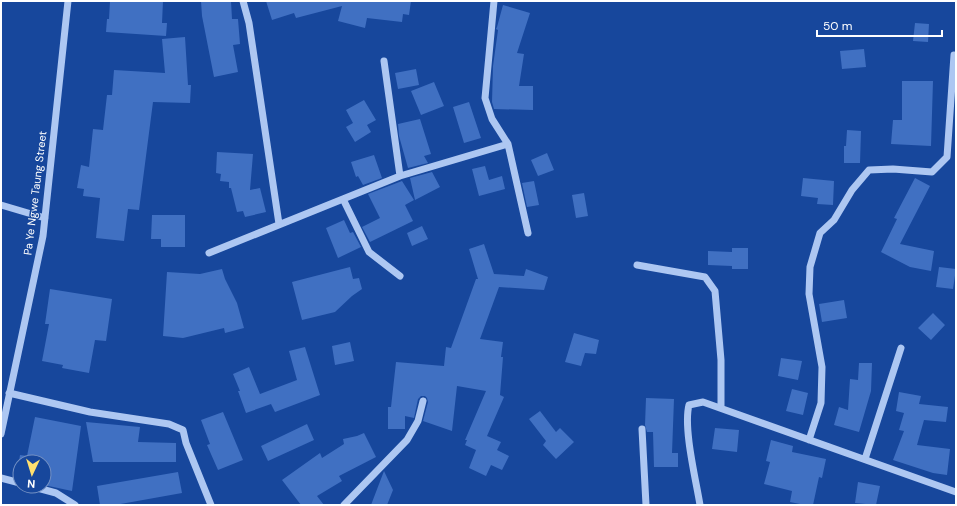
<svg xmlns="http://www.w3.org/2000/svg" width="957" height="506" viewBox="0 0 957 506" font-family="'DM Sans',sans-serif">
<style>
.building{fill:#4070c2}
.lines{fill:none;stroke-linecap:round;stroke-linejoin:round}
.minor{stroke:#adc7f2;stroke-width:7}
.labels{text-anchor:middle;stroke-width:3;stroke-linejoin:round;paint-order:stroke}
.street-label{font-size:11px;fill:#fff;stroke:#17479c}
</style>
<rect width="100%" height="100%" fill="#17479c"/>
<!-- building -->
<path class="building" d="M 110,1 L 163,1 L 162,23 L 167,23 L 166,36 L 106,32 L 107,19 L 109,19 Z
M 201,1 L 231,1 L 232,19 L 238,19 L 240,44 L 233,45 L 238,72 L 214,77 L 202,16 Z
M 266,1 L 343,2 L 411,1 L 409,15 L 403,14 L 402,22 L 367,18 L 365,28 L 338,21 L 342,6 L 296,18 L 294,13 L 272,20 Z
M 503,5 L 530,13 L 517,53 L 524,54 L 519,86 L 533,86 L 533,110 L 494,109 L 492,102 L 493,66 L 498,30 L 496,29 L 497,27 Z
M 915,23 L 929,24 L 928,42 L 913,41 Z
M 185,37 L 188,85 L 191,85 L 190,103 L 153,102 L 139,210 L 128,209 L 124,241 L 96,238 L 100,198 L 83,196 L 84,189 L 77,188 L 81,165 L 89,167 L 93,129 L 103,130 L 107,95 L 112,95 L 114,70 L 165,73 L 162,39 Z
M 864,49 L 866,67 L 842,69 L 840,51 Z
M 416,69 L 419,85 L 398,89 L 395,73 Z
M 902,81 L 933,81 L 931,146 L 891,144 L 893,120 L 902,120 Z
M 434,82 L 444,106 L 421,115 L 411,91 Z
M 364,100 L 376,120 L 367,125 L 371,132 L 355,142 L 346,127 L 353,123 L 346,110 Z
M 469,102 L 481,138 L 464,143 L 453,107 Z
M 420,119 L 431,154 L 424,156 L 428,163 L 408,168 L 399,136 L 398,124 Z
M 847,130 L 861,131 L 860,163 L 844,163 L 844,146 L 846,146 Z
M 217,152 L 253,154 L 250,190 L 260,188 L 266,212 L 245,217 L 243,211 L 237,212 L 231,188 L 229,188 L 229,182 L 220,181 L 221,174 L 216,173 Z
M 547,153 L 554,170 L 538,176 L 531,160 Z
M 374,155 L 382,178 L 363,185 L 358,176 L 356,177 L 351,162 Z
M 485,166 L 489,180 L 502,176 L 505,189 L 479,196 L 472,169 Z
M 432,172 L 440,187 L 415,200 L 410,178 Z
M 803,178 L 834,181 L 833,205 L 817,204 L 818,198 L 801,196 Z
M 915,178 L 930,186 L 900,244 L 934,251 L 931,271 L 910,267 L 881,252 L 897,219 L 894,218 Z
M 402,181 L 414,200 L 405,205 L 413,221 L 370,242 L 362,227 L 380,218 L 368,194 Z
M 534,181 L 539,205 L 527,207 L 522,183 Z
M 584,193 L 588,216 L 576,218 L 572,195 Z
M 152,215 L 185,215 L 185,247 L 161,247 L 161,239 L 151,239 Z
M 344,220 L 350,233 L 353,232 L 361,247 L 338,258 L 326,228 Z
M 422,226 L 428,239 L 412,246 L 407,233 Z
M 484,244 L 494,274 L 524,276 L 526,269 L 548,277 L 544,290 L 499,287 L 480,339 L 503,342 L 501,357 L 503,357 L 500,395 L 504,397 L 487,436 L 501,442 L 497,450 L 509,456 L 502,470 L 491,465 L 486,476 L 469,468 L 476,450 L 465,445 L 467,440 L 465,440 L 486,391 L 457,386 L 452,431 L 423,421 L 428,402 L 427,398 L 425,396 L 421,396 L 418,399 L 414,418 L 405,416 L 405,429 L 388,429 L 388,407 L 391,407 L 396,362 L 444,366 L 446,347 L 451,348 L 476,279 L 478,279 L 469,249 Z
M 732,248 L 748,248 L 748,269 L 732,269 L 732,266 L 708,265 L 708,251 L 732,252 Z
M 350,267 L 353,279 L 359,278 L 362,289 L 352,296 L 335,312 L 302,320 L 292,282 Z
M 939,267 L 956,269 L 953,289 L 936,287 Z
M 222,269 L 225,279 L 237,303 L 244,328 L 225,333 L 224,328 L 183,338 L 163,336 L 167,272 L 200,274 Z
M 50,289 L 112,299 L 106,341 L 95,340 L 89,373 L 62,368 L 63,365 L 42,361 L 49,324 L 45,324 Z
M 844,300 L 847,318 L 822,322 L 819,304 Z
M 933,313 L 945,325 L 931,340 L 918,328 Z
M 574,333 L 599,340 L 596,354 L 585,353 L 581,366 L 565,362 Z
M 350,342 L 354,361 L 335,365 L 332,346 Z
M 305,347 L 320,395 L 275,412 L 271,404 L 246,413 L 238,391 L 240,391 L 233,374 L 249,367 L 260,394 L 297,380 L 289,351 Z
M 781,358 L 802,361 L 798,380 L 778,376 Z
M 859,363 L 872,363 L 871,391 L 859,432 L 834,425 L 839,407 L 848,410 L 850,379 L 858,380 Z
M 792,389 L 808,393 L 803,415 L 786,411 Z
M 899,392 L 921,396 L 919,404 L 948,407 L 946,422 L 924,420 L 917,445 L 950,449 L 947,475 L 933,473 L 893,460 L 904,431 L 899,430 L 904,413 L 896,411 Z
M 646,398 L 674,399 L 672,453 L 678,453 L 678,467 L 654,467 L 653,432 L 647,432 L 645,425 Z
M 540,411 L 556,432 L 560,428 L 574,442 L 556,459 L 543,445 L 546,441 L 529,419 Z
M 223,412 L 243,460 L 218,470 L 207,445 L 210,444 L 201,420 Z
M 35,417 L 81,426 L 72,491 L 44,485 L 44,462 L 20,462 L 20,475 L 17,474 L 20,455 L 27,456 Z
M 86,422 L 140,427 L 138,442 L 176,443 L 176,462 L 93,462 Z
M 307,424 L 314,440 L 268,461 L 261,446 Z
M 715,428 L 739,430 L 737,452 L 712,449 Z
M 364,433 L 376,457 L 339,476 L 342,481 L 317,496 L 324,505 L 301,505 L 282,480 L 320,453 L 322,458 L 344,444 L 343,439 L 357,436 Z
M 771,440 L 793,446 L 792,452 L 826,459 L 822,478 L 819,477 L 813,505 L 805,505 L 790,502 L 792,491 L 764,484 L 770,462 L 766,461 Z
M 384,471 L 393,490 L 387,505 L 371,505 Z
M 178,472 L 182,493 L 115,505 L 100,505 L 97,486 Z
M 858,482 L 880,486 L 876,505 L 855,503 Z"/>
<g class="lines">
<!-- minor -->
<path class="minor" d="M 243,1 L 249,23 L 279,224
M 494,1 L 485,98 L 492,119 L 508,144 L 528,233
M 384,61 L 400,176
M 343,199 L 369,252 L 400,276
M 1,205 L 45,218
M 209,253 L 400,176 L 508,144
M 637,265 L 705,277 L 715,291 L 721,360 L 721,408
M 9,393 L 90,412 L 169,424 L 183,430 L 186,443 L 211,505
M 642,429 L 646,505
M 1,434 L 43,236 L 68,1
M 809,440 L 821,403 L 822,367 L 809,294 L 810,267 L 820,233 L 834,220 L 852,190 L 869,170 L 893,169 L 932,172 L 947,157 L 954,55
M 865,459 L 901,348
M 1,478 L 20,483
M 30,486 L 56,493 L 75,505
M 344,505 L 407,440 L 418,421 L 423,401
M 700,505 C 696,480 683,428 689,405 L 703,402 L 956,492"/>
</g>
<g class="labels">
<!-- street labels -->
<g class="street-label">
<text transform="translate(35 193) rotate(-83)" y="4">Pa Ye Ngwe Taung Street</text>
</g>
</g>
<!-- border -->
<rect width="957" height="506" fill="none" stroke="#ffffff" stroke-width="4"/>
<!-- north arrow -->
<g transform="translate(32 474) rotate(184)"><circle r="19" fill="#17479c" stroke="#7491c4"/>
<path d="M0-3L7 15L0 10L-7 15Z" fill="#ffe06f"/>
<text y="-6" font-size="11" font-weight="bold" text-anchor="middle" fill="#ffffff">N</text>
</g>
<!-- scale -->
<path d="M817 30v6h125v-6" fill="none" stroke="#ffffff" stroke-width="2"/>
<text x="823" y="30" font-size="12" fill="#ffffff" stroke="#17479c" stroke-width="3" paint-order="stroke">50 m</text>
</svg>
